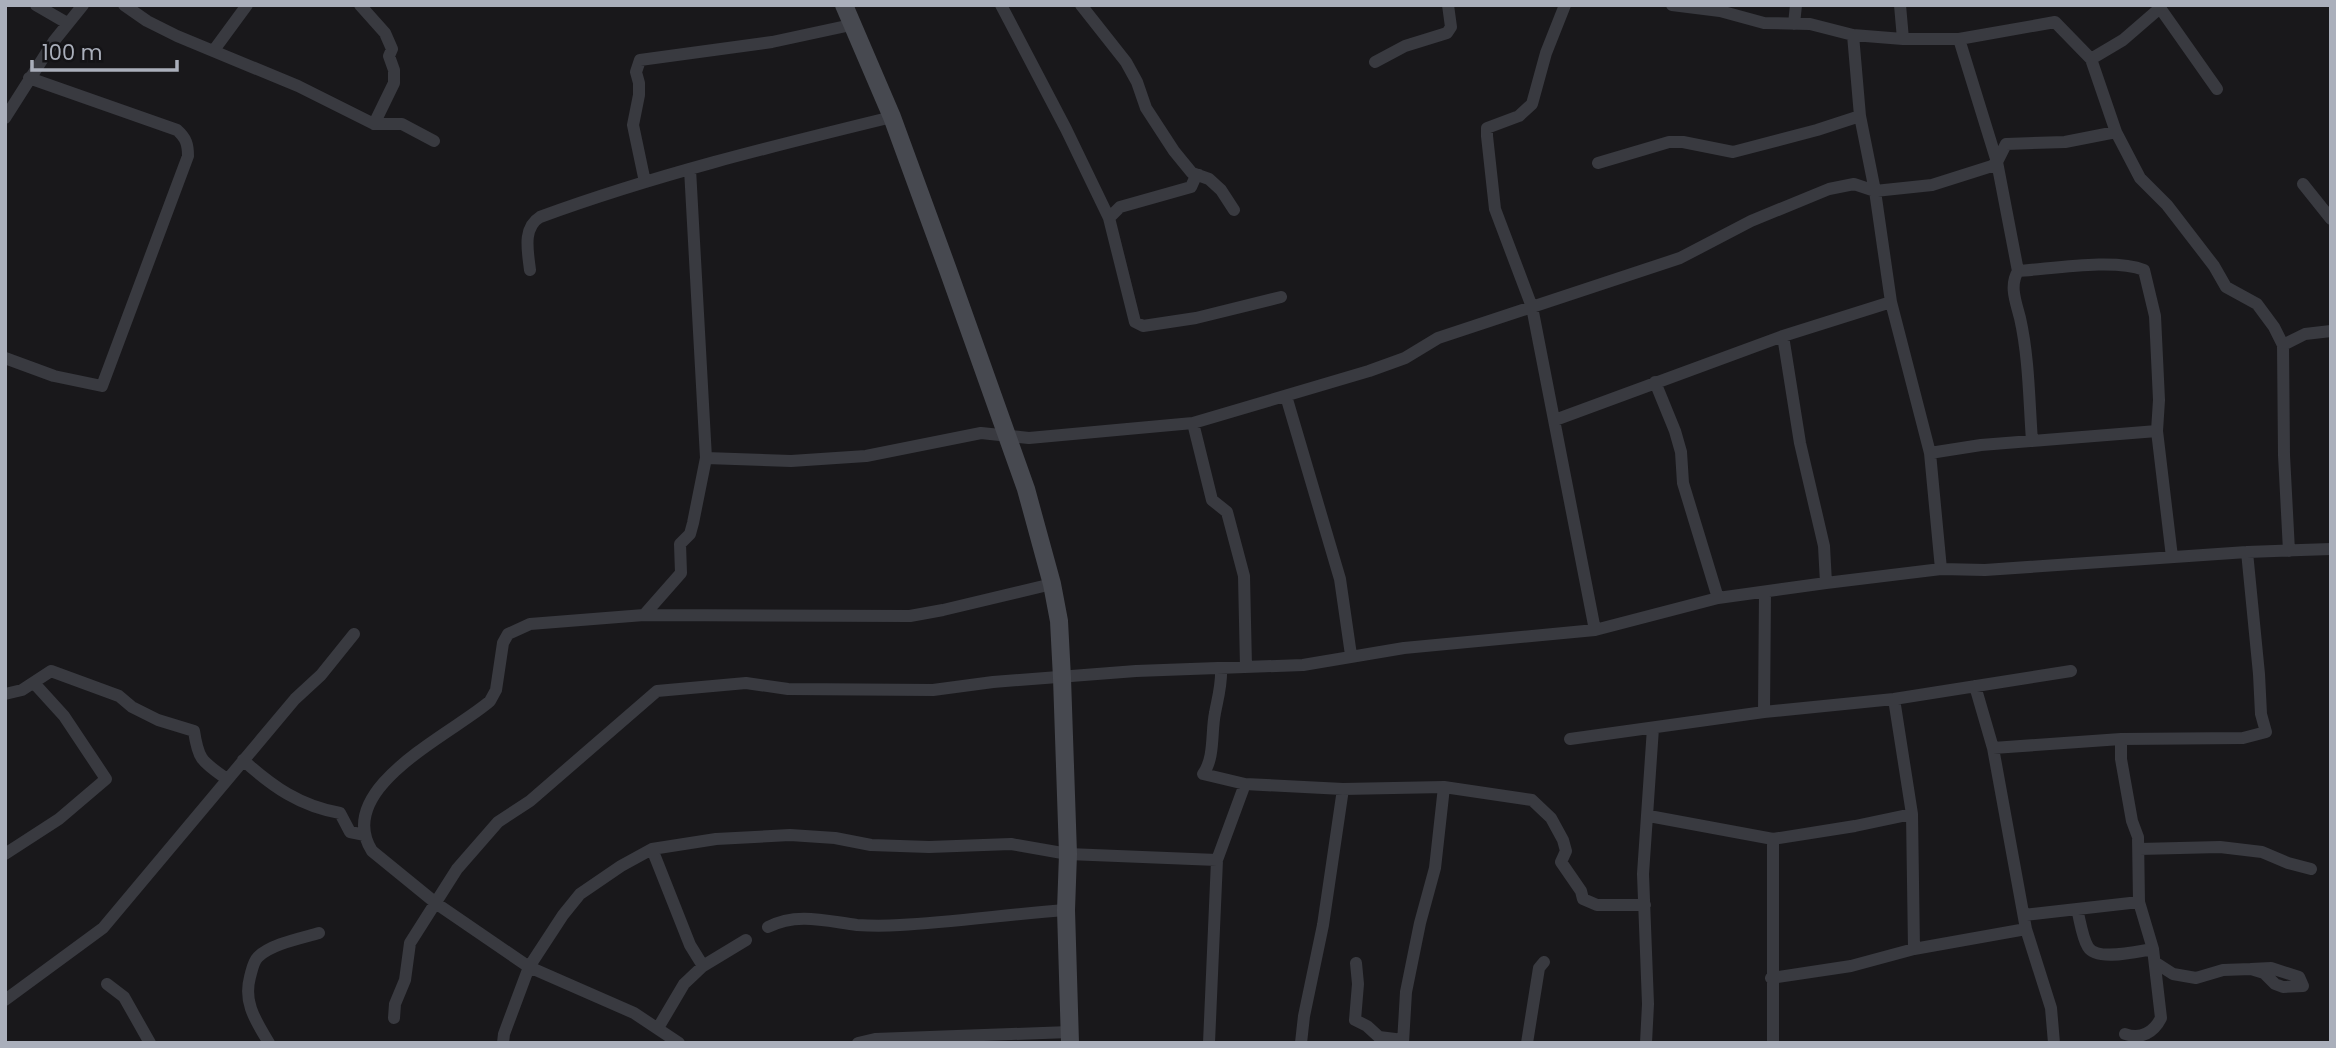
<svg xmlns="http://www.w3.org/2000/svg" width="2336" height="1048" viewBox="0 0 2336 1048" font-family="Poppins,sans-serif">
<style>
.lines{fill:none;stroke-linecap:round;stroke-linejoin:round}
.street{stroke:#393a40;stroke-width:12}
.secondary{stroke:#474950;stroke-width:18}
</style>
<rect width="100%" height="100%" fill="#19181b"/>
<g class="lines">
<!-- street -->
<path class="street" d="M 36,5 L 67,23
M 124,5 L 147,21 L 177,36 L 298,86 L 374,124 L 402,124 L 434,141
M 360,5 L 385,33 L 392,49 L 389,56 L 394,70 L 394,83 L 374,124
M 1001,5 L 1066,129 L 1109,218 L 1135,322 L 1143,326 L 1196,318 L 1281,297
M 1081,5 L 1126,62 L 1137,82 L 1146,108 L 1174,151 L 1192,173 L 1209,179 L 1221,190 L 1234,210
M 1565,5 L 1546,53 L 1532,104 L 1519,116 L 1487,128 L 1487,136 L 1495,209 L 1532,307 L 1595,630
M 1672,5 L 1720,11 L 1764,23 L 1810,24 L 1853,35 L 1903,39 L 1959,39 L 2055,22 L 2091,59
M 1900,5 L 1903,39
M 1794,24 L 1796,5
M 1853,35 L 1860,116 L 1875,191 L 1891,302 L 1930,453 L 1941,569
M 1959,39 L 1997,162 L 2018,271 C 2009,286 2016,302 2020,318 C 2029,358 2029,400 2032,441
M 214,50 L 247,5
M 1375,62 L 1405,46 L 1447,33 L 1451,27 L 1448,5
M 2217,89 L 2160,8 L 2123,40 L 2091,59 L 2116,132 L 2140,178 L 2167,205 L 2214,266 L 2226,287 L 2257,304 L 2274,327 L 2283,345 L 2284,455 L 2289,551
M 5,118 L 54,41 L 83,5
M 1598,163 L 1669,142 L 1683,142 L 1733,152 L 1817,130 L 1860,116
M 645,182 L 633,125 L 639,95 L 639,83 L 636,72 L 640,60 L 772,42 L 851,25
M 2303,184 L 2331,219
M 1109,218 L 1120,207 L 1191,187 L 1195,178 L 1199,175
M 530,270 C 528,252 522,228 540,217 C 654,175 773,146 892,117
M 2018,271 C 2051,269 2114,258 2144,270 L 2155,316 L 2159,400 L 2157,431 L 2172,557
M 1783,336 L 1800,443 L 1824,546 L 1826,583
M 2283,345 L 2305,334 L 2331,331
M 5,358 L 54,376 L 102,386 L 188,156 C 188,144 186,138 177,130 L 29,78
M 1655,382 L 1675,431 L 1681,452 L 1683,483 L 1718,598
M 1286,396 L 1340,579 L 1351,655
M 1555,420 L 1783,336 L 1891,302
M 1193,423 L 1212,500 L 1227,512 L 1244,576 L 1246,667
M 1930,453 L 1981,445 L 2157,431
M 706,458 L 791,461 L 866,456 L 981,433 L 1029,438 L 1193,423 L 1369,371 L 1405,358 L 1438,338 L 1680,258 L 1751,221 L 1829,189 L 1854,184 L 1875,191 L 1932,185 L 1992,166 L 1997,162 L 2006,144 L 2065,142 L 2116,132
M 644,615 L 681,573 L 680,544 L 690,534 L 693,523 L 706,458 L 690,169
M 1221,668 C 1222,684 1218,697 1215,713 C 1211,732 1215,758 1203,774 L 1245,784 L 1343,789 L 1444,787 L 1532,800 L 1551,818 L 1563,840 L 1566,851 L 1561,862 L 1581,891 L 1583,899 L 1597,905 L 1645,905
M 5,694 L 22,690 L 51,671 L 119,696 L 132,707 L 158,720 L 194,731 C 198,758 201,761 224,777
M 1894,699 L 1912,814 L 1914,949
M 1764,712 L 1765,592
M 1570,739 L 1764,712 L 1894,699 L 2071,671
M 2121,739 L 2121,759 L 2132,821 L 2138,837 L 2139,902 L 2153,949 L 2161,1018 C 2154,1032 2141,1040 2125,1034
M 1993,748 L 2121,739 L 2243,738 L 2266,732 L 2261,714 L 2259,674 L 2247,552
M 243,760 C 273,787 300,806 340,813 L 350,832 L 365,835
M 1649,816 L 1773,839 L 1855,826 L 1912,814
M 652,849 L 690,945 L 703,966
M 2139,849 L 2220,847 L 2262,852 L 2288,863 L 2311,869
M 5,854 L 59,819 L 106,779 L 64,716 L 34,683
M 2077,909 C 2080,920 2082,937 2088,947 C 2097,962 2139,951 2153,949
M 2024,915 L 2139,902
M 768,927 C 797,912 826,921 857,925 C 871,926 886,926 900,925 C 955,922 1011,914 1066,910
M 2026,929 L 2051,1008 L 2054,1043
M 1356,963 L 1358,984 L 1355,1020 L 1367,1026 L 1379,1037 L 1403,1040
M 2156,963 L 2173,974 L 2196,978 L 2223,970 L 2251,969 L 2264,973 L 2275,984 L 2283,987 L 2303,986 L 2299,977 L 2271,968 L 2251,969
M 1771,978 L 1851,966 L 1914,949 L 2026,929 L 1993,748 L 1975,686
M 107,984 L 124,997 L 150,1043
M 5,1000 L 103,928 L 295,699 L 321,675 L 354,634
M 394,1018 L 395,1004 L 405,980 L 410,943 L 457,869 L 498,822 L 530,801 L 657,691 L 746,683 L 788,689 L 933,690 L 993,682 L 1136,671 L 1303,665 L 1404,648 L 1595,630 L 1718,598 L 1826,583 L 1941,569 L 1985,570 L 2247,552 L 2331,549
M 658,1028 L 684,984 L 703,966 L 746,940
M 269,1043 C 256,1021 243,1003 250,977 C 252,970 253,962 258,957 C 271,944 302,938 319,933
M 503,1043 L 504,1034 L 529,967 L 563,915 L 580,894 L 621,866 L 652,849 L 716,839 L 790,835 L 835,838 L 871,845 L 929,847 L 1011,844 L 1068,854 L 1217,860
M 679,1043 L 634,1013 L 529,967 L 437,904 L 372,851 C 332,788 454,733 490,701 L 496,690 L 503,643 L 508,634 L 530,624 L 644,615 L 910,616 L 943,610 L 1052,584
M 858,1043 L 875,1039 L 1070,1032
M 1209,1043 L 1217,860 L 1245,784
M 1301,1043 L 1304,1016 L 1323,925 L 1343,789
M 1403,1043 L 1406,992 L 1420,923 L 1435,868 L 1444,787
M 1527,1043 L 1539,968 L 1544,962
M 1646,1043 L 1648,1004 L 1643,874 L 1653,728
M 1773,1043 L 1773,839"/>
<!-- secondary -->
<path class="secondary" d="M 844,5 L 892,117 L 948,270 L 1026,489 L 1052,584 L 1059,621 L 1062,678 L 1068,854 L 1066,910 L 1070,1043"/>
</g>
<!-- border -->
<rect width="2336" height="1048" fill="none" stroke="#aaafbb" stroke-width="14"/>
<!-- scale -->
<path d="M32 60v10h145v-10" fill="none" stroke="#aaafbb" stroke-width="3.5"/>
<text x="42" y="60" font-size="21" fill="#aaafbb" stroke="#141316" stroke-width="5" paint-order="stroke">100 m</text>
</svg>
